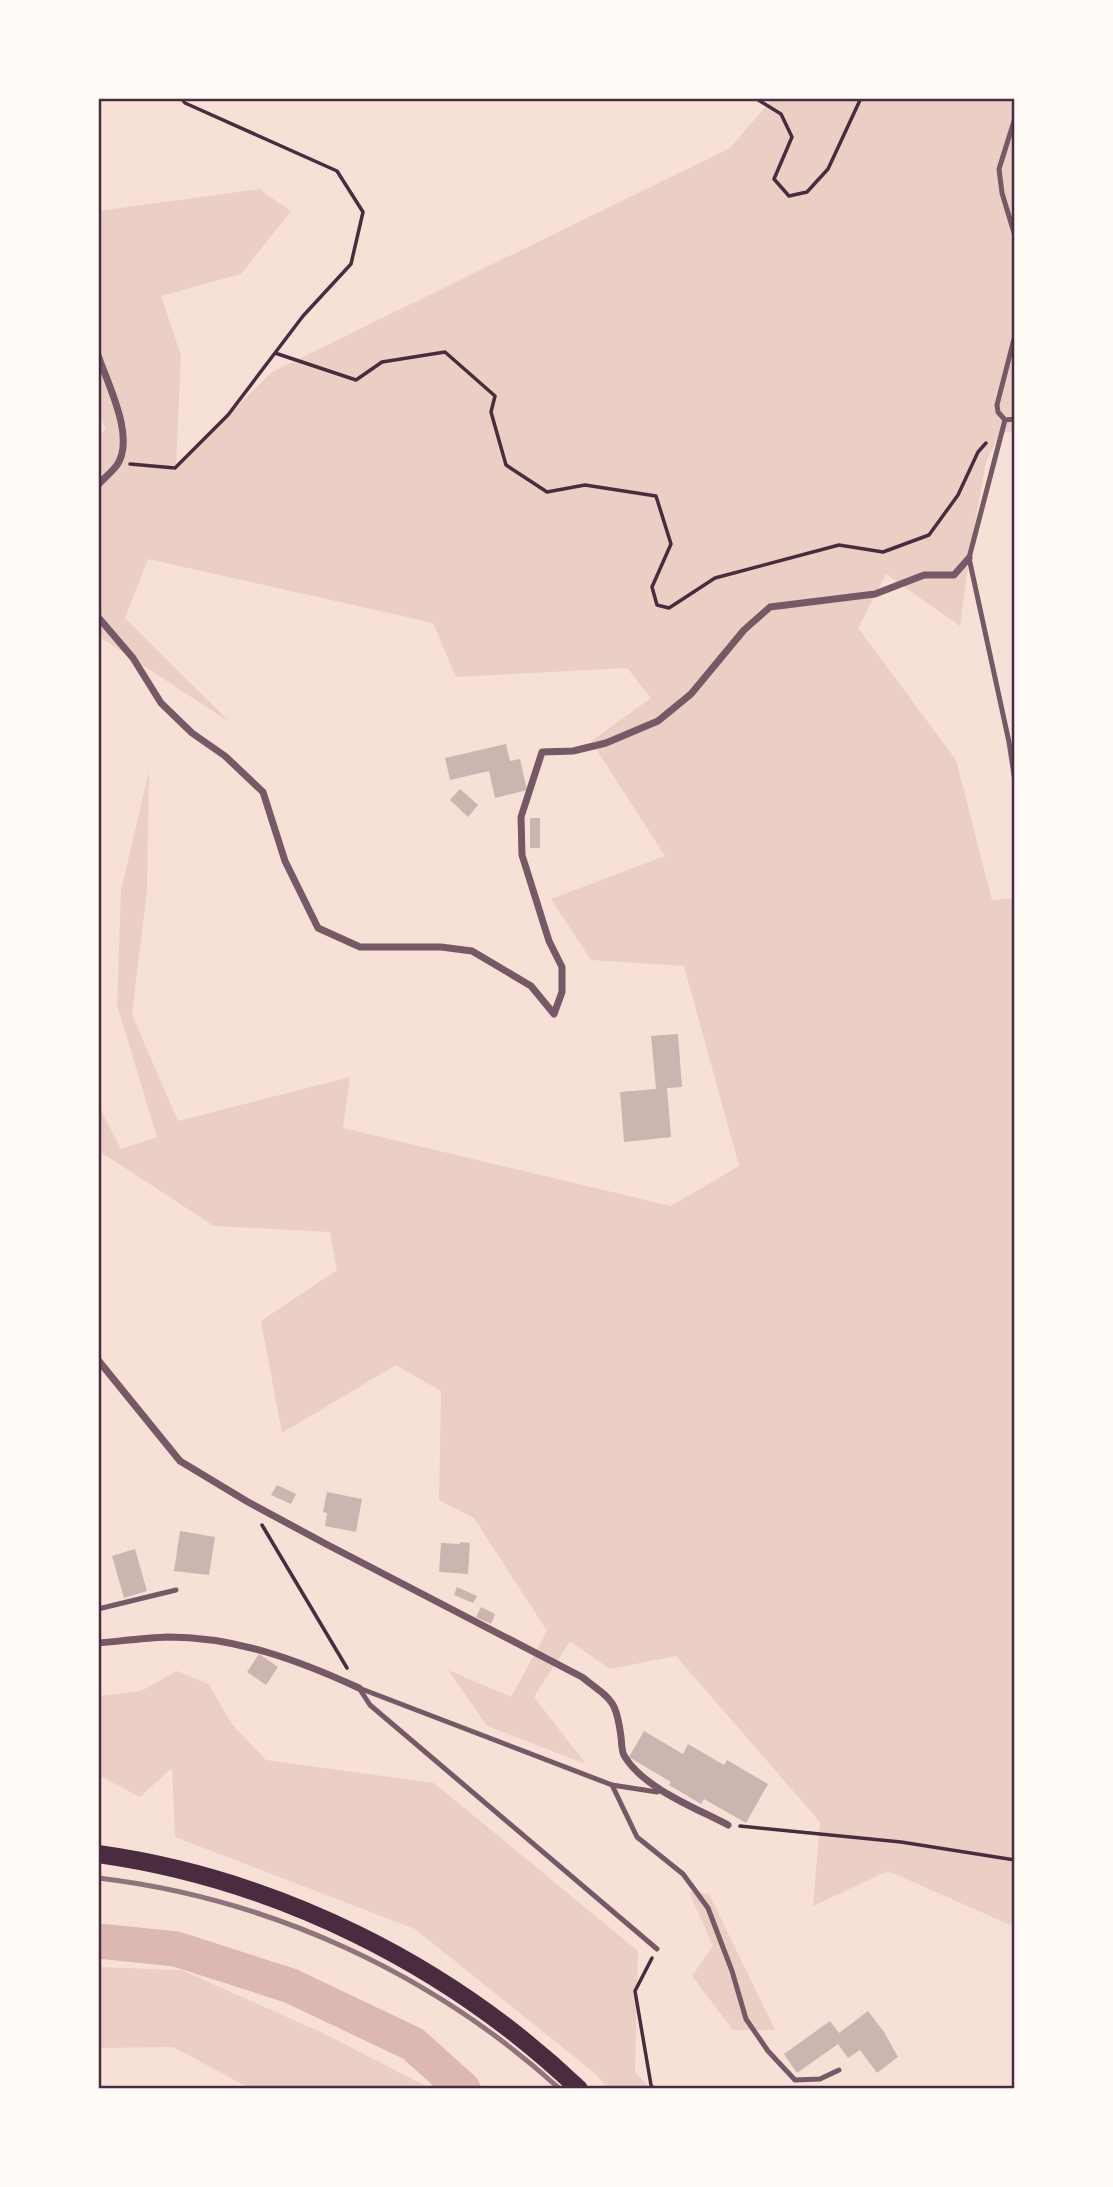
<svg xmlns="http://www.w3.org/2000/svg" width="1113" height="2187" viewBox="0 0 1113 2187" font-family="'Asap Condensed',sans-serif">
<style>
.green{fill:#ebcfc5}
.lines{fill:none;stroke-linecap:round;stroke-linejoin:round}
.river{stroke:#dcb8b0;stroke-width:35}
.building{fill:#ccb4b1}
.path{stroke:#4a2c40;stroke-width:3.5}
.service{stroke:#755966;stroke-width:5}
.minor{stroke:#755966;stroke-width:7}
.primary{stroke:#4a2c40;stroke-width:18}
.rail{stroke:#8f747c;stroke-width:5}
.neatline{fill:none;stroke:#4a2c40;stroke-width:2.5}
</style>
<rect width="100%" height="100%" fill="#f7e1d7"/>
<!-- green -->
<path class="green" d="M 773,98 L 1015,98 L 1015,431 L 1000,433 L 986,462 L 969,558 L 960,626 L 886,574 L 858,628 L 956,760 L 992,900 L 1015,898 L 1015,1927 L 888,1871 L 813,1906 L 820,1822 L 676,1656 L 610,1669 L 570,1641 L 534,1697 L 586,1764 L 487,1726 L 448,1670 L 511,1697 L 547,1631 L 474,1518 L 439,1500 L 441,1391 L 396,1365 L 282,1433 L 261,1321 L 337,1270 L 330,1232 L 214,1226 L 102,1153 L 98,1144 L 98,1104 L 121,1149 L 157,1137 L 117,1005 L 121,890 L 149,771 L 147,890 L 132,1015 L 178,1121 L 350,1077 L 343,1128 L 671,1206 L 739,1166 L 684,966 L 591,960 L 551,899 L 665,856 L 591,741 L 651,698 L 627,668 L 456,677 L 433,623 L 148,559 L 125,618 L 231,723 L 98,636 L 98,436 L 106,429 L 98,413 L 98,211 L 259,189 L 291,211 L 241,274 L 161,296 L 181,355 L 176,467 L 272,372 L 730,148 Z
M 177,1671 L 209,1684 L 231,1723 L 266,1760 L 434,1783 L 638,1951 L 635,2072 L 651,2089 L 608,2089 L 597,2075 L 415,1929 L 175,1837 L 172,1768 L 140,1797 L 98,1775 L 98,1696 L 141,1691 Z
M 689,1892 L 709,1894 L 775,2030 L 733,2030 L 692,1976 L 713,1946 Z
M 98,1967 L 181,1970 L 323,2033 L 432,2089 L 251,2089 L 173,2047 L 98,2048 Z"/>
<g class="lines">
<!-- river -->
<path class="river" d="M 98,1941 L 176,1949 L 291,1986 L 413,2044 L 463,2089"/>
</g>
<!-- building -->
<path class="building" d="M 506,744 L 510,761 L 520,759 L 527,790 L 495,798 L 489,771 L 450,780 L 445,758 Z
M 460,789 L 478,805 L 468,817 L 450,800 Z
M 530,818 L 540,818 L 540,848 L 530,848 Z
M 678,1034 L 682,1087 L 667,1088 L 671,1137 L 624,1142 L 620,1092 L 656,1089 L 651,1036 Z
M 277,1485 L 296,1494 L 291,1504 L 271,1495 Z
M 327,1492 L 362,1499 L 356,1532 L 325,1526 L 327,1513 L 323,1512 Z
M 180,1531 L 215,1537 L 209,1575 L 174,1571 Z
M 460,1542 L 470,1543 L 468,1574 L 439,1572 L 441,1543 L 460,1544 Z
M 135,1549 L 147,1591 L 124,1598 L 112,1556 Z
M 457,1587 L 477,1596 L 473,1603 L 454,1595 Z
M 481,1607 L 495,1614 L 491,1624 L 476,1617 Z
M 259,1654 L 278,1667 L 266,1685 L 247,1672 Z
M 644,1731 L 683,1754 L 688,1744 L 724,1765 L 727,1760 L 768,1784 L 746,1823 L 704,1799 L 701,1804 L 669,1785 L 671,1782 L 629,1757 Z
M 868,2011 L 884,2032 L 898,2057 L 877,2073 L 860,2050 L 848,2058 L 838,2044 L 797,2073 L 784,2054 L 830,2021 L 839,2033 Z"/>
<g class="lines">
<!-- path -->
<path class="path" d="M 755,98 L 781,114 L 792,137 L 774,179 L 789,196 L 807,192 L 828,169 L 861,98
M 275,353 L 356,380 L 382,362 L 445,352 L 495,396 L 491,412 L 506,465 L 547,492 L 585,485 L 656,496 L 671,544 L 652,587 L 657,605 L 669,608 L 715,578 L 839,545 L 883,552 L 929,535 L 958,495 L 978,452 L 986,443
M 130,464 L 175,468 L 228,415 L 303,316 L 351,264 L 363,212 L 337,171 L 185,103 L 181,98
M 262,1525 L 347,1668
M 740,1826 L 901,1842 L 1015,1860
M 652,1958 L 635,1991 L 651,2085 L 654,2089"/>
<!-- service -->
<path class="service" d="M 1015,118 L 999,169 L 1002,193 L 1015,236
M 1015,335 L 997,405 L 998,412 L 1005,420 L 1015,419
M 1005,420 L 969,558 L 1009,742 L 1015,781
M 98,1609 L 176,1590
M 359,1688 L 370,1705 L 657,1949
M 359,1688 L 612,1785 L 657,1792 L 661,1790
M 612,1785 L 637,1837 L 683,1874 L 708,1908 L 732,1971 L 746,2019 L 768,2051 L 795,2080 L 820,2079 L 839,2070"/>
<!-- minor -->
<path class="minor" d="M 98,355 C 107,383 136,437 117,465 C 112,472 104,478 98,485
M 98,617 L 133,658 L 161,703 L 192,733 L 225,756 L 263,792 L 285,861 L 318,928 L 360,947 L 441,947 L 472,951 L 531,986 L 554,1014 L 562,992 L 562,967 L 549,941 L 522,855 L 521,817 L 542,752 L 573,751 L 606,743 L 658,721 L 691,694 L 744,630 L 770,607 L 875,594 L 924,575 L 954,575 L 969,558
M 98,1360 L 180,1461 L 248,1502 L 326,1544 L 582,1677 C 611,1700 616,1698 621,1737 C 622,1743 621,1752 625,1757 C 645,1789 696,1808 728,1825
M 98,1643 C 121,1641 145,1638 168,1637 C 236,1637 298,1660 359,1688"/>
<!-- primary -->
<path class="primary" d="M 98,1854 C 277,1879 449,1965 579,2089"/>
<!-- rail -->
<path class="rail" d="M 98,1878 C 269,1898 432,1973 560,2089"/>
</g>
<!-- border -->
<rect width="1113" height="2187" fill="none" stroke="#fffaf5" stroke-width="200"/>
<rect x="100" y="100" width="913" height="1987" class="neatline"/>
</svg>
